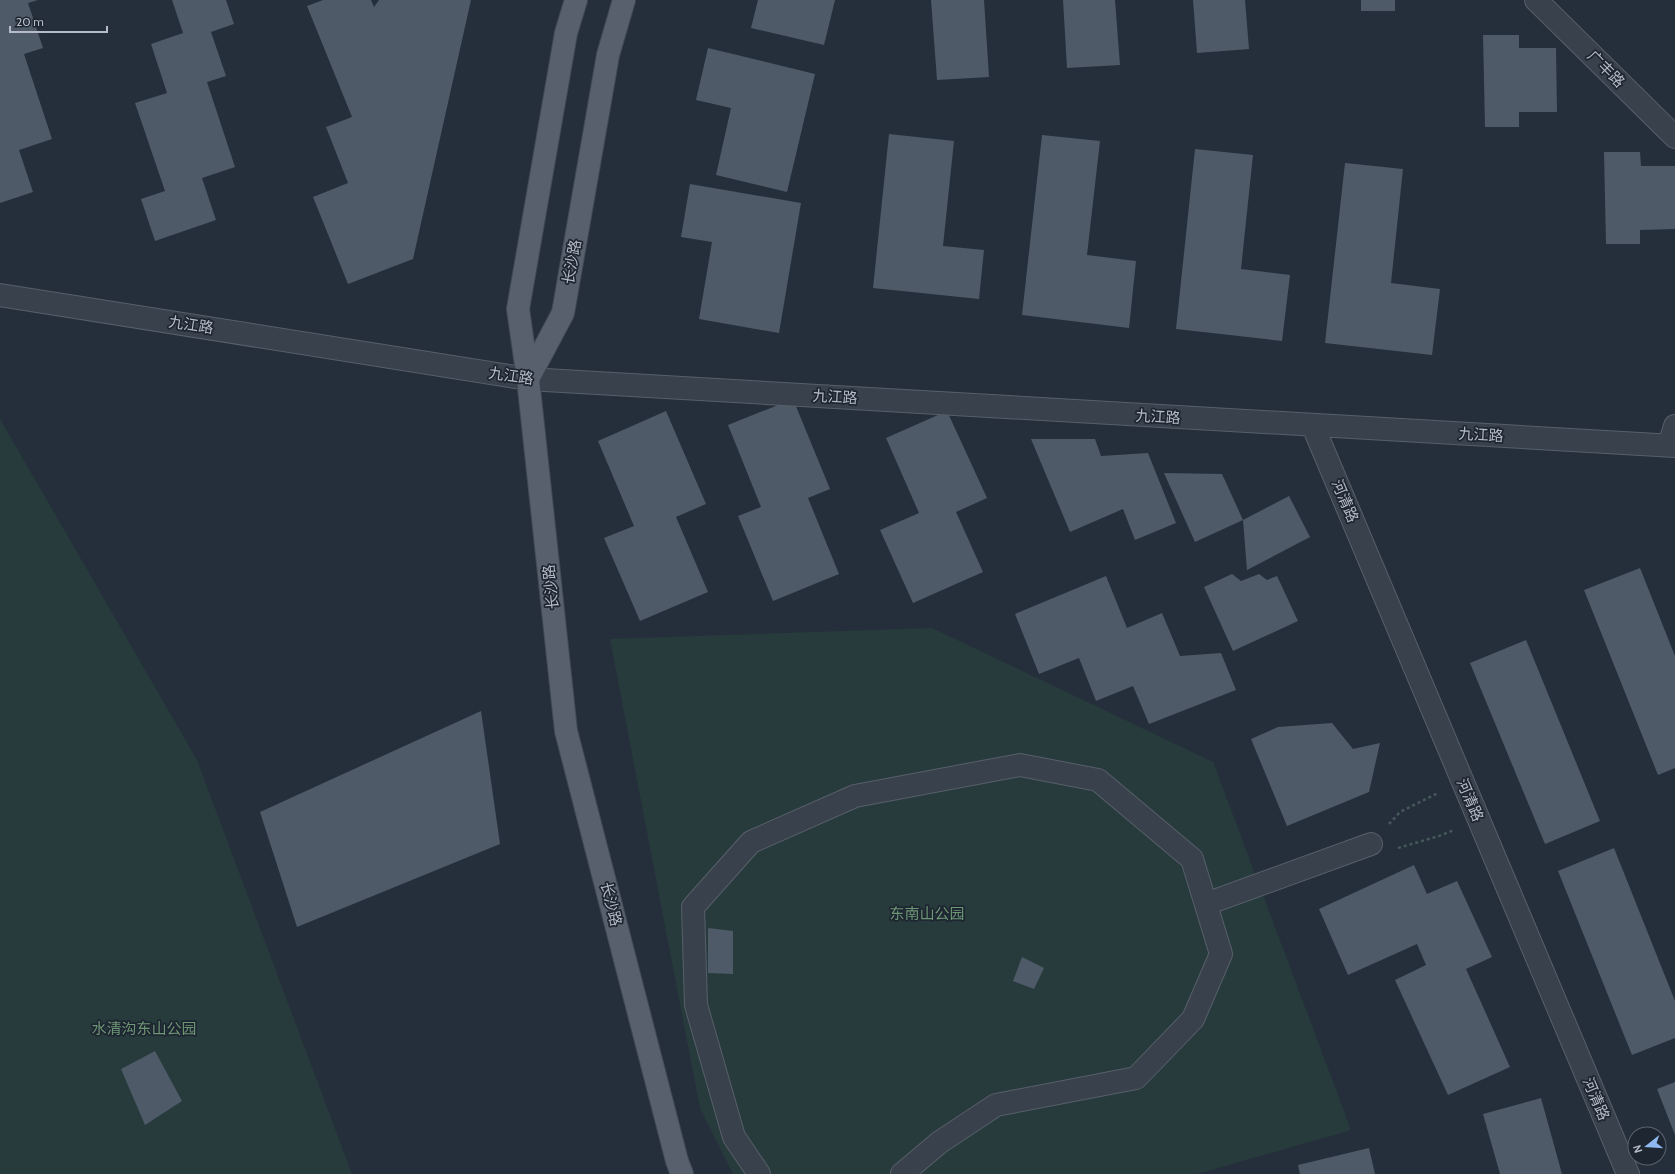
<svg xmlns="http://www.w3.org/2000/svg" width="1675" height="1174" viewBox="0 0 1675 1174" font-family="Cabin,'Noto Sans SC',sans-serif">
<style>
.green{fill:#273b3c}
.building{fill:#4e5a67}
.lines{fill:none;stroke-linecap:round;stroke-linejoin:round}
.minor-casing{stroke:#575f6a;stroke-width:24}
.major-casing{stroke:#424a55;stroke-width:24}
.path{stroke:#45585a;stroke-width:2.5;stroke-dasharray:3 3;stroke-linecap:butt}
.minor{stroke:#39414c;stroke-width:22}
.major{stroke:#57606c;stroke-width:22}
.labels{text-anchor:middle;stroke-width:3.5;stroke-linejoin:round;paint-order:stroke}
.street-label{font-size:15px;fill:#b5bcc7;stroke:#1e2631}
.park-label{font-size:15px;fill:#6d9675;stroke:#1e2631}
</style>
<rect width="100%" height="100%" fill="#252f3b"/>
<!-- green -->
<path class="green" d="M 0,419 L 197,760 L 352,1174 L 0,1174 Z
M 932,628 L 1213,762 L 1351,1130 L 1197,1174 L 733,1174 L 700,1108 L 610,639 Z"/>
<!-- building -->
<path class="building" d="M 0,0 L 38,0 L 28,3 L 43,48 L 24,54 L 52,139 L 19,150 L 33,192 L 0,203 Z
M 172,0 L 226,0 L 234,24 L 211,32 L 226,76 L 207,82 L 235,167 L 202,178 L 216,220 L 155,241 L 141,199 L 165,191 L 135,103 L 167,93 L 151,44 L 183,33 Z
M 323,0 L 371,0 L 374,7 L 379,0 L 471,0 L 413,259 L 348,284 L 313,197 L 348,183 L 326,127 L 352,117 L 307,6 Z
M 758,0 L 835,0 L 824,45 L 751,28 Z
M 931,0 L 984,0 L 989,77 L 937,80 Z
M 1063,0 L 1115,0 L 1120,65 L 1067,68 Z
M 1193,0 L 1245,0 L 1249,49 L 1197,53 Z
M 1361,0 L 1395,0 L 1395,11 L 1361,11 Z
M 1483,35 L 1519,35 L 1519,48 L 1556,48 L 1557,112 L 1519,112 L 1519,127 L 1485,127 Z
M 708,48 L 815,74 L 787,192 L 716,175 L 731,108 L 696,100 Z
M 889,134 L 954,141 L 943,246 L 984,250 L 979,299 L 873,288 Z
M 1042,135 L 1100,141 L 1087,255 L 1136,261 L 1129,328 L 1022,315 Z
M 1195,149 L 1253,155 L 1241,269 L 1290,275 L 1282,341 L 1176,329 Z
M 1604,152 L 1640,152 L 1641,166 L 1675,166 L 1675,229 L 1640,230 L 1640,244 L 1606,244 Z
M 1345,163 L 1403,169 L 1391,283 L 1440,289 L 1432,355 L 1325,343 Z
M 690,184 L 801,203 L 779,333 L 699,319 L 712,242 L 681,237 Z
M 793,399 L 830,489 L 808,498 L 839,574 L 773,601 L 738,516 L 761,507 L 728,425 Z
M 666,411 L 706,504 L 676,517 L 708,592 L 640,621 L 604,538 L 634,526 L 598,441 Z
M 947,411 L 987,498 L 956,512 L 983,572 L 913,603 L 880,530 L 919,513 L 886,438 Z
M 1031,439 L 1095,439 L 1101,456 L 1148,453 L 1176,523 L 1135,540 L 1123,509 L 1070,532 Z
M 1164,473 L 1222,474 L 1243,520 L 1195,542 Z
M 1289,496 L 1310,537 L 1247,570 L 1243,520 Z
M 1640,568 L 1675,656 L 1675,768 L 1658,775 L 1584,590 Z
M 1232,574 L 1241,581 L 1259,574 L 1267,580 L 1277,576 L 1298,621 L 1233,651 L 1204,587 Z
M 1106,576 L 1127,628 L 1162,613 L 1180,656 L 1221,653 L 1236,690 L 1149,724 L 1133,686 L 1096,701 L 1079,658 L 1039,674 L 1015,614 Z
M 1526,640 L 1600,821 L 1545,844 L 1470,663 Z
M 481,711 L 500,844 L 297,927 L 260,812 Z
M 1332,723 L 1353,749 L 1380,743 L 1369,792 L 1287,826 L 1251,739 L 1278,727 Z
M 1614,848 L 1675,1001 L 1675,1038 L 1632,1055 L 1558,871 Z
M 1414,865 L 1427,894 L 1457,881 L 1492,957 L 1466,969 L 1510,1067 L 1448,1095 L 1395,980 L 1426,965 L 1417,944 L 1348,975 L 1319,909 Z
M 708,928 L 733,931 L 733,974 L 708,973 Z
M 1022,957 L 1044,968 L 1034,989 L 1013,981 Z
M 155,1051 L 182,1101 L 145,1125 L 121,1069 Z
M 1675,1082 L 1675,1135 L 1657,1089 Z
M 1541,1098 L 1562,1174 L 1500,1174 L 1483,1114 Z
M 1369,1148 L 1375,1174 L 1300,1174 L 1298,1165 Z"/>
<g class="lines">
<defs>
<path id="minor" d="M 1536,0 L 1675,137
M 0,295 L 528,379 L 1675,446
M 1313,426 L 1628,1174
M 1669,445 L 1675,426
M 1206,904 L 1371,844
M 759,1174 L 734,1137 L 696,1005 L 693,907 L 751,842 L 855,796 L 1020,765 L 1098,780 L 1192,859 L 1221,954 L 1193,1019 L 1136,1078 L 996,1105 L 940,1142 L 902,1174"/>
<path id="major" d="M 576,0 L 566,33 L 518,309 L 528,379 L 566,731 L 677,1161 L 682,1174
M 528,379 L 563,313 L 608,55 L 624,0"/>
</defs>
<!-- minor casing -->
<use href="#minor" class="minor-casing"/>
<!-- major casing -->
<use href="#major" class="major-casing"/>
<!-- path -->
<path class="path" d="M 1389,824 L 1400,812 L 1438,793
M 1398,848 L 1439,836 L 1454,830"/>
<!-- minor -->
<use href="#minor" class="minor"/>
<!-- major -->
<use href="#major" class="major"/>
</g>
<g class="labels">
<!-- street labels -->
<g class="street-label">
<text transform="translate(1606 69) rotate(45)" y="5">广丰路</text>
<text transform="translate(572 262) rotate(-80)" y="5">长沙路</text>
<text transform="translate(191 325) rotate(9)" y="5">九江路</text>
<text transform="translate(511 376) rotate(8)" y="5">九江路</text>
<text transform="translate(835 397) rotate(3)" y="5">九江路</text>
<text transform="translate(1158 417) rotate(3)" y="5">九江路</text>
<text transform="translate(1481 435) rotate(3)" y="5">九江路</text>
<text transform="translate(1345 501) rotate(67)" y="5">河清路</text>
<text transform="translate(551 587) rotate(-96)" y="5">长沙路</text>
<text transform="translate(1470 800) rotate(67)" y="5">河清路</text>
<text transform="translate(611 904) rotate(76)" y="5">长沙路</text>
<text transform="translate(1596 1099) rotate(67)" y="5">河清路</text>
</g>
<!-- park labels -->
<g class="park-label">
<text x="927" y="919">东南山公园</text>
<text x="144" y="1034">水清沟东山公园</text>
</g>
</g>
<!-- north arrow -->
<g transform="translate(1647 1146) rotate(253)"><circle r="19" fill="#1e2631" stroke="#5a626d"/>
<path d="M0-3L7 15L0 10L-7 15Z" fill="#90b8f0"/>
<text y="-6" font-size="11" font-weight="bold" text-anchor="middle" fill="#b5bcc7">N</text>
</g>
<!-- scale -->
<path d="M10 26v6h97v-6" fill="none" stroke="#b5bcc7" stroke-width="2"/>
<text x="16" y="26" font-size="12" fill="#b5bcc7" stroke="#1e2631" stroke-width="3" paint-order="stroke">20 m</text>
</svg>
